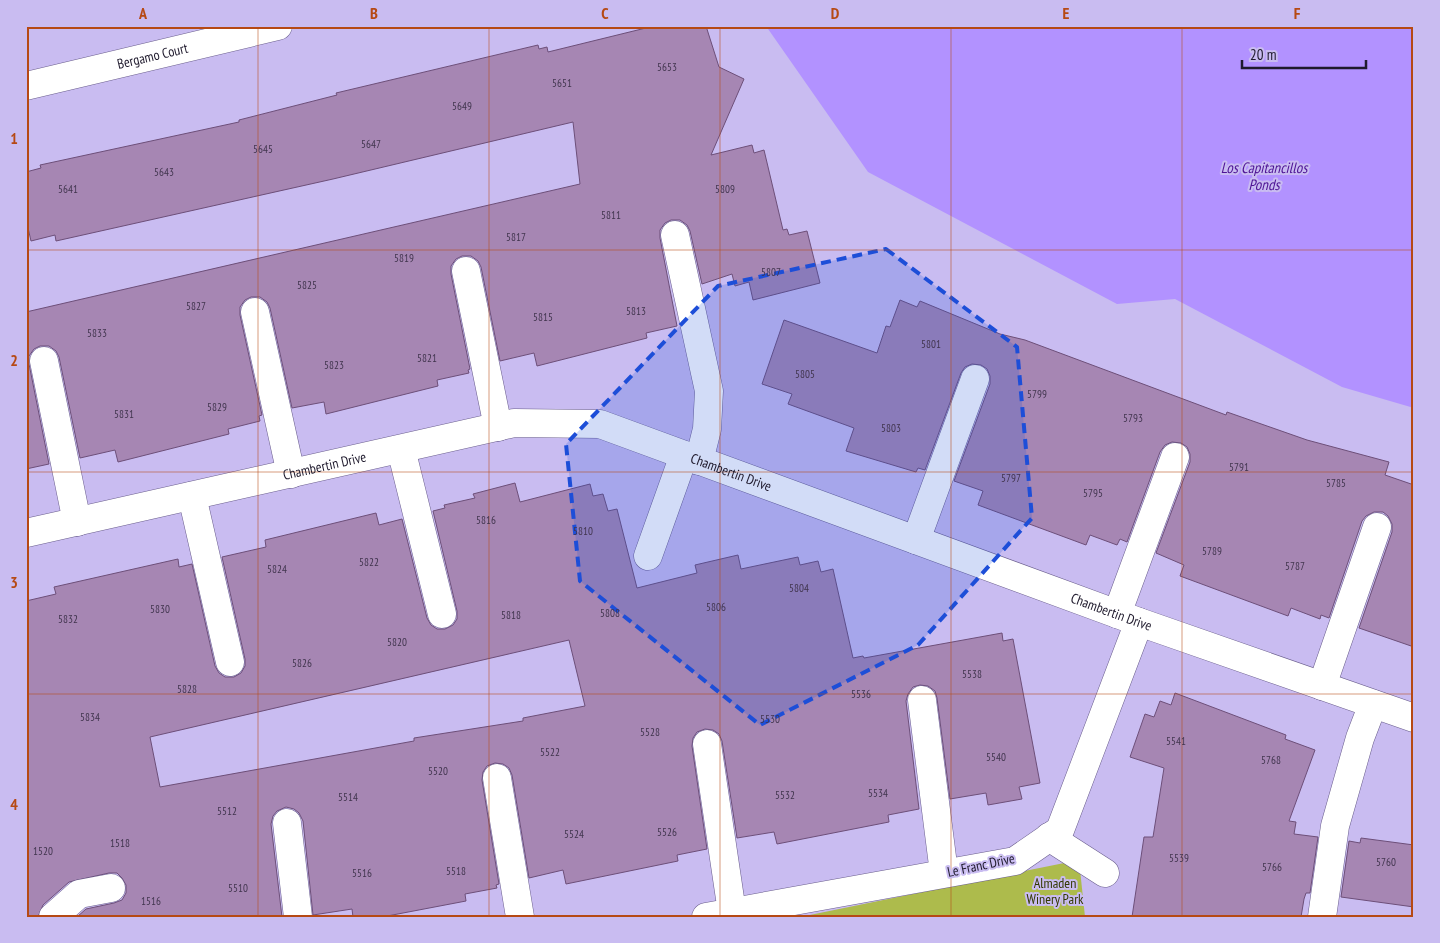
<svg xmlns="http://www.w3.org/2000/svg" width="1440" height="943" viewBox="0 0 1440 943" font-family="'PT Sans Narrow',sans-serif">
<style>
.green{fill:#adbb4c}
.water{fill:#b292ff}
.building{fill:#a686b3;stroke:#6d4f79;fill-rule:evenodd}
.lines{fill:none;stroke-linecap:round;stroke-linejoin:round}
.minor-casing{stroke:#6a5e8d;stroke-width:29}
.minor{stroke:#fff;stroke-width:28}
.marked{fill:#1d4ed8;fill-opacity:0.2;stroke:#1d4ed8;stroke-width:4;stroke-dasharray:10 6;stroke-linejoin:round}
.grid{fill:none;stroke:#b64914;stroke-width:1;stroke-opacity:0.55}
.labels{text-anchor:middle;stroke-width:4;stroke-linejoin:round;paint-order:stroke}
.number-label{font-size:11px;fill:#41354e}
.street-label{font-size:14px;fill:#1f1a2d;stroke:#c9bcf1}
.park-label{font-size:14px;fill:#333901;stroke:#c9bcf1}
.water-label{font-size:15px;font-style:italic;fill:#4e1495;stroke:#c9bcf1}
.neatline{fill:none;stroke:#b64914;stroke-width:2}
.grid-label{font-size:16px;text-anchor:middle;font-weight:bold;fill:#b64914}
</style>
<rect width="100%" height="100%" fill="#c9bcf1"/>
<!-- green -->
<path class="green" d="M 1079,860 L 1085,917 L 800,917 Z"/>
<!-- water -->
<path class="water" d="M 766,26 L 1414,26 L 1414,408 L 1342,387 L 1175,299 L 1117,304 L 868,172 Z"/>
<!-- building -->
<path class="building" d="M 654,26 L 706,26 L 719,67 L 744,79 L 711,155 L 752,145 L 754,153 L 764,150 L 783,230 L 787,229 L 789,235 L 807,231 L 820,283 L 753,300 L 749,282 L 735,286 L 732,274 L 702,284 L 690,231 L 687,225 L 680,220 L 671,220 L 665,223 L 660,230 L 660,238 L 677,326 L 646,333 L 647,338 L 537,366 L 534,353 L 500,361 L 481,267 L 478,261 L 471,256 L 462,256 L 456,259 L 451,266 L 451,274 L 470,369 L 468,370 L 469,373 L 437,380 L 438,386 L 326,414 L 324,402 L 292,408 L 270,308 L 267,302 L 260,297 L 251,297 L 245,300 L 240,307 L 240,315 L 262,415 L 259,416 L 260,421 L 228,429 L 229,434 L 118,462 L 115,450 L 80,458 L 59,357 L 56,351 L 49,346 L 40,346 L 34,349 L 29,356 L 29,364 L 49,464 L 26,469 L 26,312 L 580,184 L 573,122 L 333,179 L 56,241 L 55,235 L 31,241 L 26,219 L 26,172 L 41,168 L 40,165 L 239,122 L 239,120 L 337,95 L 336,93 L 538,45 L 539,49 L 547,47 L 548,52 Z
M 900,300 L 917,307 L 920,301 L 1000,334 L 1025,340 L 1226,415 L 1227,412 L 1307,440 L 1389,462 L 1385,475 L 1414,485 L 1414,647 L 1359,628 L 1392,532 L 1392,524 L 1388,516 L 1383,512 L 1374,512 L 1366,516 L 1362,521 L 1329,618 L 1321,615 L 1320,619 L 1291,608 L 1288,616 L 1180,576 L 1184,565 L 1156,553 L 1190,462 L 1190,454 L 1187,447 L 1181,443 L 1172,442 L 1165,445 L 1160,452 L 1127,542 L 1120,539 L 1117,545 L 1090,535 L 1086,545 L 978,505 L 983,491 L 954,481 L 990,384 L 990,376 L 987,369 L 981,365 L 972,364 L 965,367 L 961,373 L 925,470 L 918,468 L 916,472 L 846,451 L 854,428 L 788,404 L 792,394 L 762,384 L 784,320 L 877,353 L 886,326 L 890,327 Z
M 515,483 L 520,502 L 590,484 L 593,496 L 603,494 L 608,511 L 617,509 L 637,588 L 697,573 L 695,565 L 738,555 L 741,569 L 798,557 L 800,565 L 818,561 L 821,572 L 833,569 L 853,658 L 863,656 L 864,658 L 1002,633 L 1003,641 L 1013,639 L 1040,783 L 1019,787 L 1022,799 L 988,805 L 986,793 L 950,799 L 937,698 L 935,691 L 928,686 L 920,685 L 913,687 L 908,694 L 906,701 L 919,809 L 888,815 L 889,822 L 777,844 L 774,832 L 737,838 L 722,741 L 719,734 L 713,730 L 705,729 L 697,732 L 693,738 L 692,746 L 707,849 L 677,855 L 678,861 L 566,884 L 563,870 L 529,878 L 512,775 L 509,768 L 503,764 L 495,763 L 487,766 L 483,772 L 482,780 L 499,884 L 496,885 L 497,888 L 465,894 L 466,901 L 382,917 L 353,917 L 352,909 L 313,915 L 303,821 L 299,813 L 294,809 L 286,807 L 277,811 L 273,816 L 271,824 L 282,917 L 77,917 L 86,909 L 114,903 L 122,900 L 126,893 L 126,885 L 122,878 L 117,873 L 109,873 L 69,882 L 43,905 L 38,917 L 26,917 L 26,601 L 56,594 L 54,587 L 178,559 L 179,567 L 192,564 L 215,666 L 219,673 L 225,677 L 234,677 L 241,673 L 245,666 L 245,659 L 222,557 L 266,547 L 265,540 L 376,513 L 379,525 L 402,519 L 427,618 L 431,625 L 437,629 L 445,629 L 453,625 L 457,619 L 457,611 L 433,511 L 445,508 L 444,505 L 475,498 L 473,494 ZM 569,640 L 585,706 L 523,718 L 523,721 L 414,738 L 414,741 L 160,787 L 150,737 Z
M 1175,693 L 1286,735 L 1285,739 L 1315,750 L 1289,821 L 1296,822 L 1294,834 L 1318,837 L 1310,893 L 1306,893 L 1304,899 L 1301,917 L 1132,917 L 1144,837 L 1153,837 L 1164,768 L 1130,757 L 1145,714 L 1154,717 L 1160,701 L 1171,705 Z
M 1361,838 L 1414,845 L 1414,907 L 1341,897 L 1349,841 L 1360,843 Z"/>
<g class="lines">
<defs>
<g id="minor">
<path id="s1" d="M 26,86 L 278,26"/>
<path d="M 675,235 L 709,391 L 707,429 L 699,461"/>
<path d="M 466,271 L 498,427"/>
<path d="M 255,312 L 291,474"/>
<path d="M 44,361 L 77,522"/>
<path d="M 401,449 L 442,614"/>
<path d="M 192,496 L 230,662"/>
<path id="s2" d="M 26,533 L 514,423 L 600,424 L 1139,622 L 1414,718"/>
<path d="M 916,540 L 975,379"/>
<path d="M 648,556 L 684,455"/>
<path d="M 1117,614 L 1175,457"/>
<path d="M 1322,686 L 1377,527"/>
<path d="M 922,700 L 944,873"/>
<path d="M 707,744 L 732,912"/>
<path d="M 497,778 L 520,917"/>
<path d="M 287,823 L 298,917"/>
<path d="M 1049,837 L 1105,873"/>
<path d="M 53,917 L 79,894 L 111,888"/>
<path d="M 706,917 L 1015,861 L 1060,830 L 1139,622"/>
<path d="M 1322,917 L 1335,826 L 1360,738 L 1373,704"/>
</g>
</defs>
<!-- minor casing -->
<use href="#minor" class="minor-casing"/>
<!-- minor -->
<use href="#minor" class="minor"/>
</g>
<!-- marked area -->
<path class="marked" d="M 886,249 L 1017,347 L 1032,518 L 918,645 L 760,725 L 580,581 L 566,444 L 718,286 Z"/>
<!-- grid -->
<path class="grid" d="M 258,26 L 258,917M 489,26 L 489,917M 720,26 L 720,917M 951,26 L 951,917M 1182,26 L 1182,917M 26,250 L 1414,250M 26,472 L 1414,472M 26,694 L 1414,694"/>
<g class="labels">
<!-- number labels -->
<g class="number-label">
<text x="667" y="71">5653</text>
<text x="562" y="87">5651</text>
<text x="462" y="110">5649</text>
<text x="371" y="148">5647</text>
<text x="263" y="153">5645</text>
<text x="164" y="176">5643</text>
<text x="68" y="193">5641</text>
<text x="725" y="193">5809</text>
<text x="611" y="219">5811</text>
<text x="516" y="241">5817</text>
<text x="404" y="262">5819</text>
<text x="771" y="276">5807</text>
<text x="307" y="289">5825</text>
<text x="196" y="310">5827</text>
<text x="636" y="315">5813</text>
<text x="543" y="321">5815</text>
<text x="97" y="337">5833</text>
<text x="931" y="348">5801</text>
<text x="427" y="362">5821</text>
<text x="334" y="369">5823</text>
<text x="805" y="378">5805</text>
<text x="1037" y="398">5799</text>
<text x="217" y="411">5829</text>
<text x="124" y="418">5831</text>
<text x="1133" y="422">5793</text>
<text x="891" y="432">5803</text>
<text x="1239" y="471">5791</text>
<text x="1011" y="482">5797</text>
<text x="1336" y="487">5785</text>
<text x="1093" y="497">5795</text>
<text x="486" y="524">5816</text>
<text x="583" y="535">5810</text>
<text x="1212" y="555">5789</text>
<text x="369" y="566">5822</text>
<text x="1295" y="570">5787</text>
<text x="277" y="573">5824</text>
<text x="799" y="592">5804</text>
<text x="716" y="611">5806</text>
<text x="160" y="613">5830</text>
<text x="610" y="617">5808</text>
<text x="511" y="619">5818</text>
<text x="68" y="623">5832</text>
<text x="397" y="646">5820</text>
<text x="302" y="667">5826</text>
<text x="972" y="678">5538</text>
<text x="187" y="693">5828</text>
<text x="861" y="698">5536</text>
<text x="90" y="721">5834</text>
<text x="770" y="723">5530</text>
<text x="650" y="736">5528</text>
<text x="1176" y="745">5541</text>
<text x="550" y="756">5522</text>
<text x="996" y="761">5540</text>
<text x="1271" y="764">5768</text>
<text x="438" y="775">5520</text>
<text x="878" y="797">5534</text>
<text x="785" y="799">5532</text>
<text x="348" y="801">5514</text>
<text x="227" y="815">5512</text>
<text x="667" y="836">5526</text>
<text x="574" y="838">5524</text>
<text x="120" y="847">1518</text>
<text x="43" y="855">1520</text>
<text x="1179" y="862">5539</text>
<text x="1386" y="866">5760</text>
<text x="1272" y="871">5766</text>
<text x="456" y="875">5518</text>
<text x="362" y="877">5516</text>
<text x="238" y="892">5510</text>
<text x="151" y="905">1516</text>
</g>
<!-- street labels -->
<g class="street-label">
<text dy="5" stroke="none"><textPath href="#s1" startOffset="130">Bergamo Court</textPath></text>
<text dy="5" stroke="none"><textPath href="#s2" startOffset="306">Chambertin Drive</textPath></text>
<text dy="5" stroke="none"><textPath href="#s2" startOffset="726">Chambertin Drive</textPath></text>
<text dy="5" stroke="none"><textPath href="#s2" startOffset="1131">Chambertin Drive</textPath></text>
<text transform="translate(981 865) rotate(-12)" y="5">Le Franc Drive</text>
</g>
<!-- park labels -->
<g class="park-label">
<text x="1055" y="888">Almaden<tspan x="1055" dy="16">Winery Park</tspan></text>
</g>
<!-- water labels -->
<g class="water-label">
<text x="1264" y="173">Los Capitancillos<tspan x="1264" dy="17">Ponds</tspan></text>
</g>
</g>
<!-- border -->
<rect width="1440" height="943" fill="none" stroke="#c9bcf1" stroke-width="55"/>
<!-- scale -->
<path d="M1242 60v8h124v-8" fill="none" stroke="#1f1a2d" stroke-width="2.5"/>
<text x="1250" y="60" font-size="15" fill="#1f1a2d" stroke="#c9bcf1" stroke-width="4" paint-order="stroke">20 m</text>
<rect x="28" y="28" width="1384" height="888" class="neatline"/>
<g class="grid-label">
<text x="143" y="19">A</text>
<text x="374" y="19">B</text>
<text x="605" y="19">C</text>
<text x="835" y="19">D</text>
<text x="1066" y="19">E</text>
<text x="1297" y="19">F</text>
<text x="14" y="144">1</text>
<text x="14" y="366">2</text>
<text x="14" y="588">3</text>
<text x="14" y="810">4</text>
</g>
</svg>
